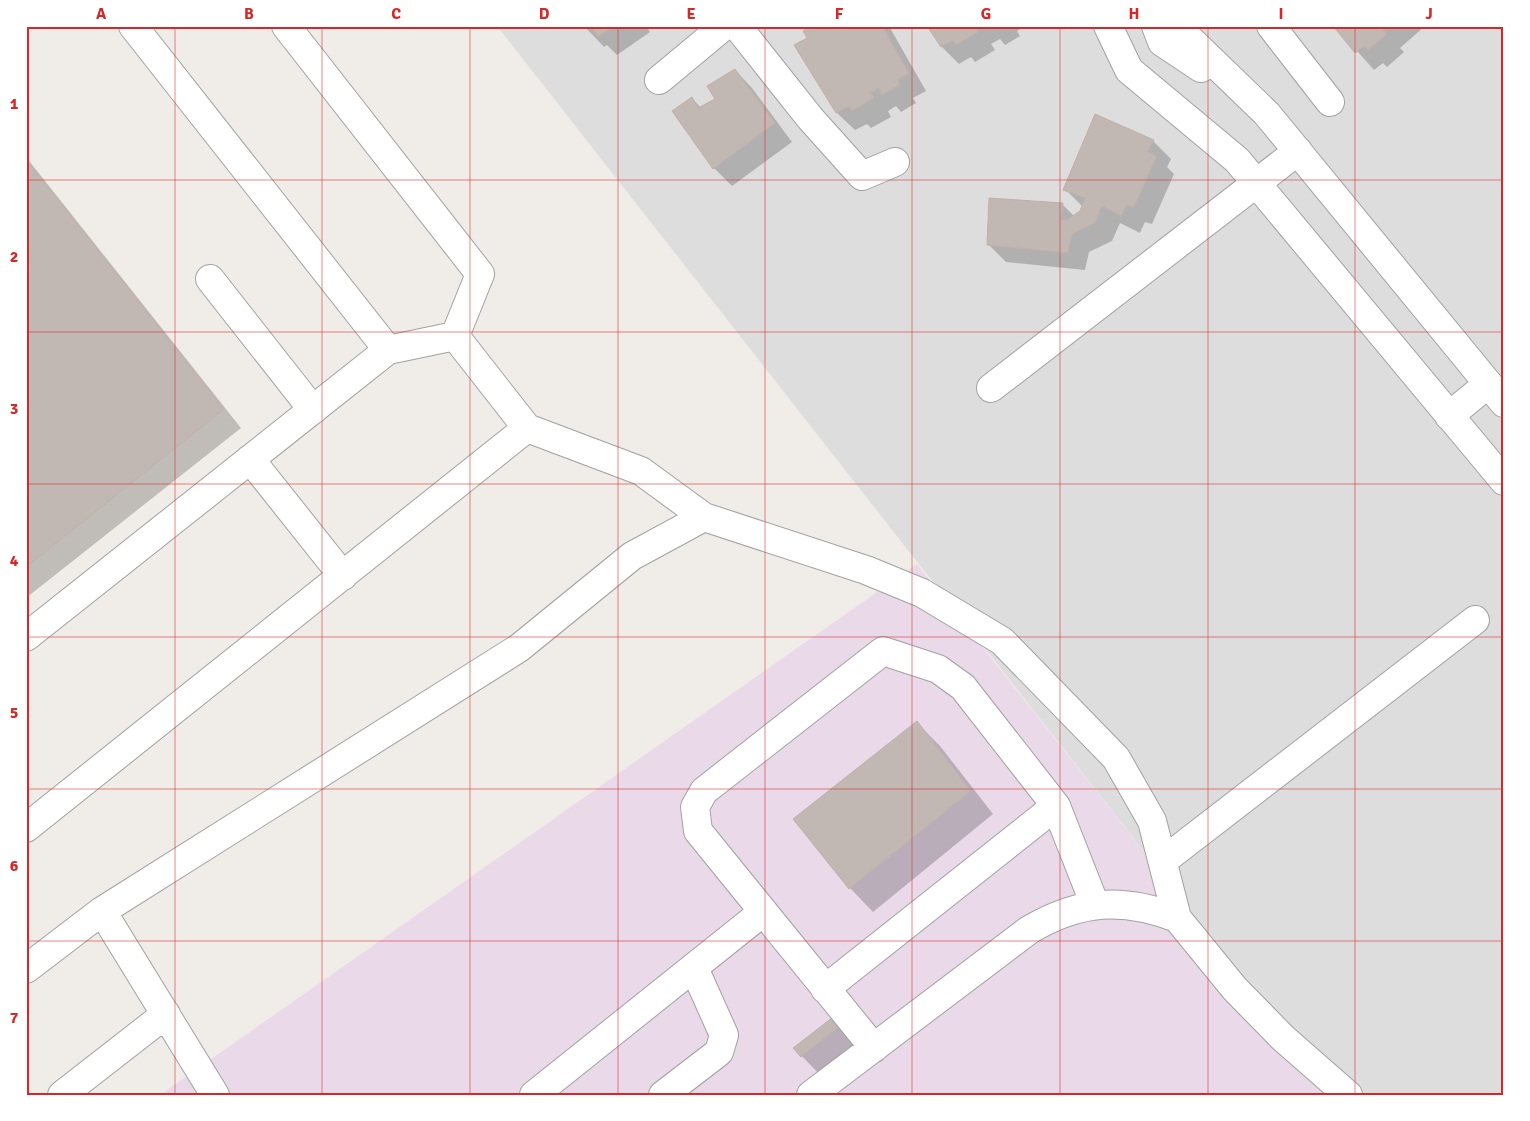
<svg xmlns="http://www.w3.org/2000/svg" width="1530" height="1121" viewBox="0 0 1530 1121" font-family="Signika,sans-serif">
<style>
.residential{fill:#dedddd}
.industrial{fill:#e9d9e9}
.shadow{fill:#0003}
.building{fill:#c1b7b3;stroke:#c2b0aa}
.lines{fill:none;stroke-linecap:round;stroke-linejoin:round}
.minor-casing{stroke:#a1a1a1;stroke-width:30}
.minor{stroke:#fff;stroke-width:28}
.grid{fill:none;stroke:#d62828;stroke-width:1;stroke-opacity:0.55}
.neatline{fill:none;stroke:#d62828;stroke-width:2}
.grid-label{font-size:16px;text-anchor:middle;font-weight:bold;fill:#d62828}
</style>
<rect width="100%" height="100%" fill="#f0ece7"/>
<!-- residential -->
<path class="residential" d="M 497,26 L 1504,26 L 1504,1095 L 1343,1095 L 1190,910 Z"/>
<!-- industrial -->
<path class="industrial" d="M 917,564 L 1190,910 L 1343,1095 L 160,1095 Z"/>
<!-- shadow -->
<path class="shadow" d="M 584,26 L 646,26 L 650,32 L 617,55 L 607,45 L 604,47 Z
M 813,26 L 889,26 L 926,91 L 913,98 L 916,103 L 901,112 L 896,106 L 888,111 L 891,117 L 871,128 L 867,124 L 855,130 L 837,113 L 796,45 L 809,38 Z
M 928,26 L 1025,26 L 1017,31 L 1020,36 L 1005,45 L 1000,39 L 991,44 L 995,50 L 975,62 L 971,57 L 959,64 L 942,47 Z
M 1335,26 L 1425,26 L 1400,48 L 1404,52 L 1387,67 L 1383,63 L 1374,70 Z
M 735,70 L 752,88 L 792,142 L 732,186 L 714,168 L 692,98 L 701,108 L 716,99 Z
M 1153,141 L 1171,159 L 1167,167 L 1174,174 L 1152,224 L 1145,222 L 1140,233 L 1120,223 L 1112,241 L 1089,252 L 1085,270 L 1006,262 L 988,244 L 1062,204 L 1074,216 L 1081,212 L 1083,207 L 1065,189 Z
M 26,157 L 241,428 L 26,598 Z
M 917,723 L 940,746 L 993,814 L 873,912 L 850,888 L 794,820 Z
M 837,1015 L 860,1039 L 825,1080 L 795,1049 Z"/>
<!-- building -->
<path class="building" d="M 591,26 L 615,26 L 598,37 Z
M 810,26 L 882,26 L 909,73 L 897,80 L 900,85 L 882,95 L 879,88 L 871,93 L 874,98 L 852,111 L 849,106 L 836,113 L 794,45 L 807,38 L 803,31 Z
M 927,26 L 975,26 L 978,32 L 956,45 L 953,40 L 941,47 Z
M 1333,26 L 1387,26 L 1383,29 L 1387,34 L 1368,50 L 1365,46 L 1355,53 Z
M 735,69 L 775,123 L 713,169 L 672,111 L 692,97 L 698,108 L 715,99 L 707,86 Z
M 1095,114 L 1154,140 L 1148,152 L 1157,156 L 1134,207 L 1127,205 L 1121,216 L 1102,206 L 1095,223 L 1072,234 L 1068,253 L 987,245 L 989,198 L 1063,203 L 1061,219 L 1066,220 L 1080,211 L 1085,198 L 1063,190 Z
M 26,159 L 224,409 L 26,567 Z
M 917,721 L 971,791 L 849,889 L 793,819 Z
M 837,1014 L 844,1023 L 801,1057 L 793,1048 Z"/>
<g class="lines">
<defs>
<path id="minor" d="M 133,26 L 388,350 L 455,336
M 286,26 L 480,274 L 455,336 L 527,428 L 641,471 L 704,517 L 866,570 L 922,593 L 1002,641 L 1116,758 L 1152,821 L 1177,918 L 1235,989 L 1283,1038 L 1348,1095
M 737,26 L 810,118 L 862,176 L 895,162
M 1108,26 L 1129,70 L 1237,160 L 1504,481
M 1156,26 L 1162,42 L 1201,68
M 1176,26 L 1267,114 L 1504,403
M 1271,26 L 1330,102
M 659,80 L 724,26
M 210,279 L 313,410
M 991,388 L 1298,151
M 1449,416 L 1488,384
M 250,459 L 343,576
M 26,637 L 388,350
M 26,828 L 527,428
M 1163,861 L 1475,620
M 102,911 L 215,1095
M 26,969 L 102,911 L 519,648 L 632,556 L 704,517
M 825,989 L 1056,806
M 874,1048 L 698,831 L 695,807 L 704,791 L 883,651 L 938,669 L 963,687 L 1056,806 L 1095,905
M 62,1095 L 166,1014
M 534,1095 L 763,912
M 663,1095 L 719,1052 L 724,1035 L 694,968
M 811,1095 L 1029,930 C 1080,900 1122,897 1177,918"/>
</defs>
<!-- minor casing -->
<use href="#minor" class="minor-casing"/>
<!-- minor -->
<use href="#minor" class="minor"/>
</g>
<!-- grid -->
<path class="grid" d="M 175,26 L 175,1095M 322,26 L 322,1095M 470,26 L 470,1095M 618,26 L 618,1095M 765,26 L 765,1095M 912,26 L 912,1095M 1060,26 L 1060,1095M 1208,26 L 1208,1095M 1355,26 L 1355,1095M 26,180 L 1504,180M 26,332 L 1504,332M 26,484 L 1504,484M 26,637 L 1504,637M 26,789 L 1504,789M 26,941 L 1504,941"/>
<!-- border -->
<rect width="1530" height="1121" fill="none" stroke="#ffffff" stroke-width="55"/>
<rect x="28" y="28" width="1474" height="1066" class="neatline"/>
<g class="grid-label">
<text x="101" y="19">A</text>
<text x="249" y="19">B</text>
<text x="396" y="19">C</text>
<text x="544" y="19">D</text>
<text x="691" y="19">E</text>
<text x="839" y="19">F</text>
<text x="986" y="19">G</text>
<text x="1134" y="19">H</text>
<text x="1281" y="19">I</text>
<text x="1429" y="19">J</text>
<text x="14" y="109">1</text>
<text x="14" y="262">2</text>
<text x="14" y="414">3</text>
<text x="14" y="566">4</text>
<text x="14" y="718">5</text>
<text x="14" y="871">6</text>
<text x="14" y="1023">7</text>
</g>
</svg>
